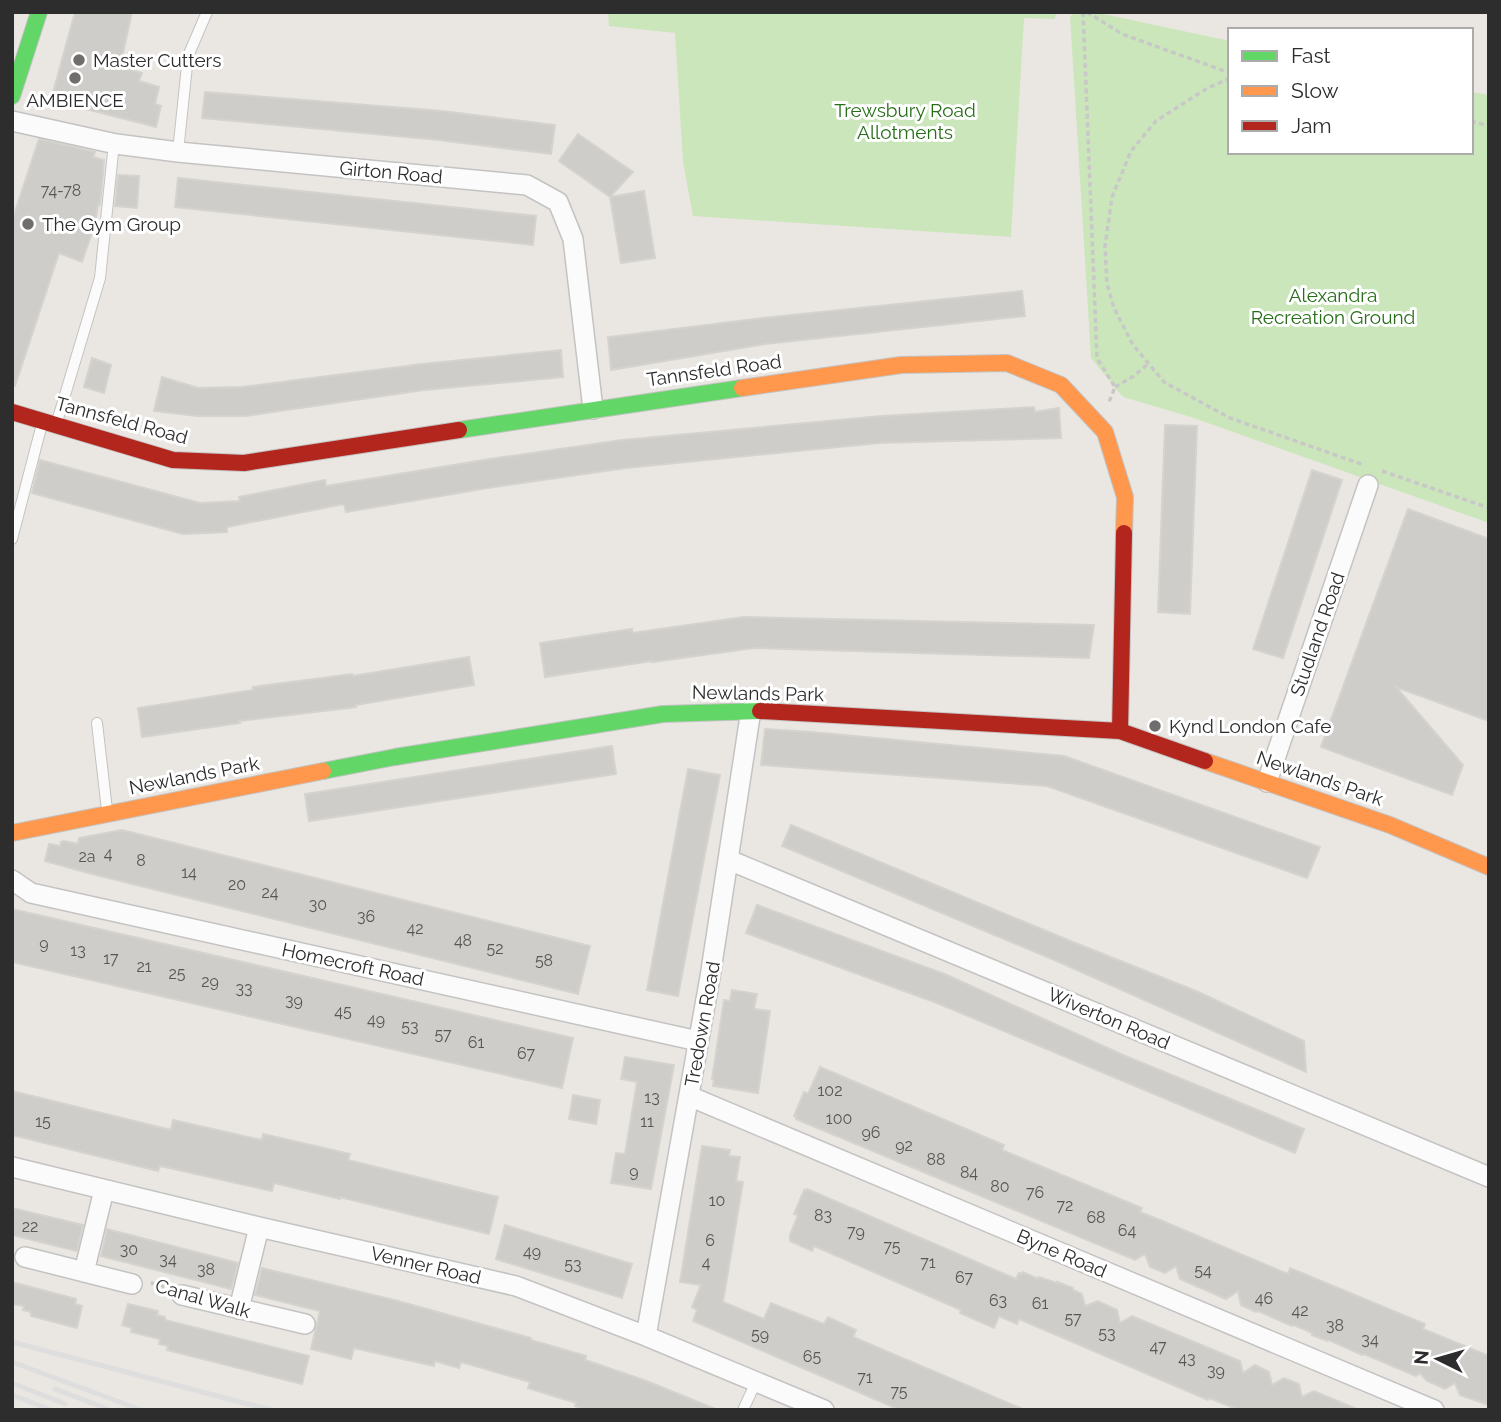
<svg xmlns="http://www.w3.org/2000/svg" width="1501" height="1422" viewBox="0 0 1501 1422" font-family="Raleway,sans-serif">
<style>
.green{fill:#cbe6ba}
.building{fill:#cfcdc9;stroke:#d5d3ce;stroke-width:2}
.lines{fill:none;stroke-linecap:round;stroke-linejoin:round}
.lane-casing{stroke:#c4c3c3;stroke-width:12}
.street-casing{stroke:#c4c3c3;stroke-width:22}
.fast-casing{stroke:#c4c3c3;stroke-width:18}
.slow-casing{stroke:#c4c3c3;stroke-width:18}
.jam-casing{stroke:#c4c3c3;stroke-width:18}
.path{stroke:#c8c8c8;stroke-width:3.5;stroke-dasharray:5 3.5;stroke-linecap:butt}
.lane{stroke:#fcfbfb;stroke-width:10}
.street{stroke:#fcfbfb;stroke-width:19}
.fast{stroke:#63d668;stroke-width:16}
.slow{stroke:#ff974d;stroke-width:16}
.jam{stroke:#b3261e;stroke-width:16}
.rail{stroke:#dededf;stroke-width:5}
.poi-dot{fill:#6f6e6c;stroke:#fff;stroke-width:2.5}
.labels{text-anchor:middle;stroke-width:6;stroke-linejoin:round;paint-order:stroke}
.number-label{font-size:16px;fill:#575756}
.poi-label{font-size:19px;fill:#2d2d2d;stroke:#fff;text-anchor:start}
.park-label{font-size:19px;fill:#286e19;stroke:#fff}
.street-label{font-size:19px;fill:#2d2d2d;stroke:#fff}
</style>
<rect width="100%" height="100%" fill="#eae7e2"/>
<!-- green -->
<path class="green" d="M 608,12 L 1056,12 L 1055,19 L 1024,18 L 1011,237 L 693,216 L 683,162 L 675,33 L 609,26 Z
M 1078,12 L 1094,12 L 1230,41 L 1230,152 L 1471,152 L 1471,92 L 1489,95 L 1489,523 L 1191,417 L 1123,397 L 1091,358 L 1070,16 Z"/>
<!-- building -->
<path class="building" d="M 75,12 L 132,12 L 120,67 L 142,73 L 139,81 L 159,87 L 155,104 L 161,106 L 156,127 L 51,100 Z
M 205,92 L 442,111 L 555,125 L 551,154 L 439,140 L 202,118 Z
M 578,134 L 633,172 L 610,197 L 559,161 Z
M 39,139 L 95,152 L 93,157 L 104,160 L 103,174 L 100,205 L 98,205 L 95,224 L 82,262 L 59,253 L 15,386 L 12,386 L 12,221 Z
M 118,175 L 139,176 L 137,208 L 115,206 Z
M 178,178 L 536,216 L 533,245 L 175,207 Z
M 644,191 L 655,258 L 621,263 L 610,197 Z
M 1022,291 L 1025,316 L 765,344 L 611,370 L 608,337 L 763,318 Z
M 561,350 L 563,377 L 424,390 L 246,416 L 197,416 L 154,411 L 162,377 L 198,388 L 242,387 L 422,364 Z
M 92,358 L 111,365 L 104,393 L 84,387 Z
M 1034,407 L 1035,412 L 1059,408 L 1061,438 L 879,443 L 626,468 L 494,487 L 346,512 L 344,504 L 227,527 L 227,532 L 183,534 L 32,493 L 40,460 L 200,503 L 240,501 L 239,497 L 325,480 L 326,486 L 490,459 L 622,440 L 882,416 Z
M 1165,425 L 1197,426 L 1190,614 L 1158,612 Z
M 1312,470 L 1342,480 L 1283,658 L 1253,649 Z
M 1408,509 L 1489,539 L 1489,721 L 1396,687 L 1463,765 L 1452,795 L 1321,747 Z
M 744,617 L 1094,625 L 1089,658 L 754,648 L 652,662 L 652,661 L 545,677 L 540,643 L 632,629 L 632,633 Z
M 469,657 L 474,685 L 356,705 L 356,707 L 239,721 L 240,723 L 142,737 L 138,708 L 253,690 L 253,687 L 352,674 L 353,676 Z
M 765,729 L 812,732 L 1064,756 L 1320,847 L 1307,878 L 1047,786 L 761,765 Z
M 612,746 L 616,774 L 309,821 L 305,794 Z
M 688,769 L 720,775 L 678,996 L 647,990 Z
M 791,825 L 1068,940 L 1196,991 L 1304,1041 L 1306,1072 L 1059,962 L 782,846 Z
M 122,830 L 590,946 L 578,994 L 96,875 L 45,861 L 49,844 L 60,846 L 61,842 L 64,841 L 78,844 L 79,838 Z
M 757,905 L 947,975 L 1123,1055 L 1304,1129 L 1295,1153 L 937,1003 L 746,933 Z
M 12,909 L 573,1038 L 562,1088 L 12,962 Z
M 732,990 L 757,994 L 754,1009 L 770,1011 L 758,1093 L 713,1086 L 714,1080 L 712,1079 L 724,1000 L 730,1001 Z
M 625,1057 L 674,1065 L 651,1189 L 611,1183 L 616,1153 L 625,1154 L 637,1082 L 621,1079 Z
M 820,1067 L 1004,1145 L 1002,1150 L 1142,1208 L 1140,1212 L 1160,1220 L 1288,1274 L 1290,1268 L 1425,1324 L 1423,1329 L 1489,1356 L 1489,1405 L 1460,1395 L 1455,1383 L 1445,1389 L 1427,1381 L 1420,1373 L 1416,1376 L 1364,1354 L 1362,1355 L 1329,1340 L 1327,1341 L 1312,1335 L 1312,1333 L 1294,1325 L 1292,1326 L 1258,1311 L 1256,1312 L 1241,1305 L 1238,1291 L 1226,1299 L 1180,1279 L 1176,1266 L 1165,1273 L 1150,1267 L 1145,1254 L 1135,1260 L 796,1119 L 796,1117 L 794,1116 L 804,1092 L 808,1094 Z
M 12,1091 L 171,1130 L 173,1120 L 262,1140 L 263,1134 L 350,1154 L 348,1160 L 498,1197 L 489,1234 L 340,1197 L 340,1199 L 274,1183 L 272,1191 L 160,1166 L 158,1171 L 12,1135 Z
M 573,1095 L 600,1100 L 596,1124 L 569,1119 Z
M 702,1146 L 730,1150 L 729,1156 L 740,1157 L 736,1181 L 743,1182 L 723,1302 L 764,1319 L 771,1303 L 824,1324 L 828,1317 L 856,1330 L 853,1337 L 1025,1410 L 900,1410 L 693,1321 L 697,1310 L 692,1307 L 701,1285 L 680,1282 Z
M 807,1189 L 1016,1279 L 1019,1273 L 1022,1274 L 1023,1272 L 1038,1279 L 1039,1277 L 1057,1283 L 1057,1282 L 1073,1288 L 1073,1290 L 1082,1294 L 1085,1306 L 1098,1301 L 1117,1310 L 1120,1323 L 1132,1316 L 1240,1361 L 1243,1373 L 1255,1365 L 1269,1372 L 1272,1385 L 1284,1378 L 1299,1384 L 1302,1397 L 1314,1391 L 1359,1410 L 1239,1410 L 1209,1398 L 1208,1400 L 1019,1319 L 1017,1324 L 999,1316 L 994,1328 L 960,1313 L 961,1310 L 814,1246 L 812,1251 L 790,1241 L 790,1235 L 798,1215 L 794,1214 L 804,1190 L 806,1191 Z
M 12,1208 L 83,1225 L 77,1250 L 76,1251 L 12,1235 Z
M 505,1225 L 632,1264 L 622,1298 L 496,1259 Z
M 107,1229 L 238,1263 L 231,1289 L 101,1256 Z
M 262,1268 L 398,1301 L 531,1338 L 531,1340 L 586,1356 L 585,1360 L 644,1380 L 718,1410 L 586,1410 L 575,1406 L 576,1403 L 528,1388 L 530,1382 L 461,1362 L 459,1368 L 435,1361 L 434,1366 L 354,1348 L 351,1359 L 311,1349 L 320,1311 L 255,1295 Z
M 12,1282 L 76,1299 L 75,1304 L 82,1306 L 77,1328 L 31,1316 L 31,1312 L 23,1310 L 24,1306 L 12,1304 Z
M 128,1304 L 158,1311 L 157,1315 L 165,1317 L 165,1320 L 309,1356 L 302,1384 L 167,1350 L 168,1346 L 159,1344 L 160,1339 L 131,1332 L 132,1328 L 122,1325 Z"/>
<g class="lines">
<defs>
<path id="lane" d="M 178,152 L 188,56 L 207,12
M 56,425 L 100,278 L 114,143
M 12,539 L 42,424
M 97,723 L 107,810
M 743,1410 L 756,1382"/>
<path id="street" d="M 12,121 L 116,144 L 178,152 L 527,185 L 558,202 L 573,239 L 593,409
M 1267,782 L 1368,485
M 729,860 L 1489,1177
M 12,880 L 31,893 L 698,1041
M 689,1096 L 1434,1410
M 12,1167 L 259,1227 L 516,1286 L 646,1336 L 824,1410
M 25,1257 L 132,1284
M 84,1272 L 104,1190
M 182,1295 L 305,1324
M 239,1309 L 259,1227
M 646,1336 L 710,977 L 751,710"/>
<path id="fast" d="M 12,96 L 39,12
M 459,430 L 742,388
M 323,771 L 395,757 L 663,714 L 760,711"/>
<path id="slow" d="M 742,388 L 901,365 L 1007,363 L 1061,385 L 1105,432 L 1125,497 L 1124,533
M 1205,761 L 1390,825 L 1489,867
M 12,833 L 323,771"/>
<path id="jam" d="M 12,412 L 173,460 L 244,463 L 459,430
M 760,711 L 1120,731 L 1205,761
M 1120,731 L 1124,533"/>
</defs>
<!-- lane casing -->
<use href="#lane" class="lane-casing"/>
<!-- street casing -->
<use href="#street" class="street-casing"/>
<!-- fast casing -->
<use href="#fast" class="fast-casing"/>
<!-- slow casing -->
<use href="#slow" class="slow-casing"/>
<!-- jam casing -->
<use href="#jam" class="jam-casing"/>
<!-- path -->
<path class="path" d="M 1083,12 L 1097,358 L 1115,387 L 1109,402
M 1087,12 L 1122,34 L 1230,73
M 1230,78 L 1206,89 L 1156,121 L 1131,151 L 1112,197 L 1105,246 L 1107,284 L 1114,308 L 1133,345 L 1164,382 L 1230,418 L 1364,465
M 1471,121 L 1489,126
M 1115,387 L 1134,376 L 1148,364
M 1382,471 L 1489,508
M 151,1283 L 167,1287"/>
<!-- lane -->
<use href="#lane" class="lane"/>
<!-- street -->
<use href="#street" class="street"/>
<!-- fast -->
<use href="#fast" class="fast"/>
<!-- slow -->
<use href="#slow" class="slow"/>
<!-- jam -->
<use href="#jam" class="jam"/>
<!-- rail -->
<path class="rail" d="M 12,1342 L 271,1410
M 12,1362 L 141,1410
M 12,1383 L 65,1404
M 55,1389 L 110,1410
M 12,1395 L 51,1410"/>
</g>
<!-- markers -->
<g class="poi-dot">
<circle cx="79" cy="60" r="7"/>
<circle cx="75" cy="78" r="7"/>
<circle cx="28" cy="224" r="7"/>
<circle cx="1155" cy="726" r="7"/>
</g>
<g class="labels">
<!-- number labels -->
<g class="number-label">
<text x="61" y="196">74-78</text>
<text x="108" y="859">4</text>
<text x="87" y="862">2a</text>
<text x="141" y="866">8</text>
<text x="189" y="878">14</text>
<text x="237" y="890">20</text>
<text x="270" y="898">24</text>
<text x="318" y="910">30</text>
<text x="366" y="922">36</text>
<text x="415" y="934">42</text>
<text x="463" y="946">48</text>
<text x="44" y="949">9</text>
<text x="495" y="954">52</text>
<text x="78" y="956">13</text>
<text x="111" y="964">17</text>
<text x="544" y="966">58</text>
<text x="144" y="972">21</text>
<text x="177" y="979">25</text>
<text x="210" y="987">29</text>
<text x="244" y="994">33</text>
<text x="294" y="1006">39</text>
<text x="343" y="1017">45</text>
<text x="376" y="1025">49</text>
<text x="410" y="1032">53</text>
<text x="443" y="1040">57</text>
<text x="476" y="1048">61</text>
<text x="526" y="1059">67</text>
<text x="830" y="1096">102</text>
<text x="652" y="1103">13</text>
<text x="839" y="1124">100</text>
<text x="43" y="1127">15</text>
<text x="647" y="1127">11</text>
<text x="871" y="1138">96</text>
<text x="904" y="1151">92</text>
<text x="936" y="1165">88</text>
<text x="634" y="1177">9</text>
<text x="969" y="1178">84</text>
<text x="1000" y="1192">80</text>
<text x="1035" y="1198">76</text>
<text x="717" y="1206">10</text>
<text x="1065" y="1211">72</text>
<text x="823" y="1221">83</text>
<text x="1096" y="1223">68</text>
<text x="30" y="1232">22</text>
<text x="1127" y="1236">64</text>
<text x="856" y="1237">79</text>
<text x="710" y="1246">6</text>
<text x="892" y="1252">75</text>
<text x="129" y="1255">30</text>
<text x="532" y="1257">49</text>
<text x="168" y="1265">34</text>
<text x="706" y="1268">4</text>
<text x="928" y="1268">71</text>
<text x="573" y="1270">53</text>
<text x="206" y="1275">38</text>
<text x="1203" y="1276">54</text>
<text x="964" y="1283">67</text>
<text x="1264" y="1304">46</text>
<text x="998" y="1306">63</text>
<text x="1040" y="1309">61</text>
<text x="1300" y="1316">42</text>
<text x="1073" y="1324">57</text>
<text x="1335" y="1331">38</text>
<text x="1107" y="1339">53</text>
<text x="760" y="1340">59</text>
<text x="1370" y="1345">34</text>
<text x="1158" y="1352">47</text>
<text x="812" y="1362">65</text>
<text x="1187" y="1364">43</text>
<text x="1216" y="1376">39</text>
<text x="865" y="1383">71</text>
<text x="899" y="1397">75</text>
</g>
<!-- poi labels -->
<g class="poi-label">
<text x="93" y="67">Master Cutters</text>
<text x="75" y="107" text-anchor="middle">AMBIENCE</text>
<text x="42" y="231">The Gym Group</text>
<text x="1169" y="733">Kynd London Cafe</text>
</g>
<!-- park labels -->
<g class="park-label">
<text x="905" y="117">Trewsbury Road<tspan x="905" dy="22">Allotments</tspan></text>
<text x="1333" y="302">Alexandra<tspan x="1333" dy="22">Recreation Ground</tspan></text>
</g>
<!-- street labels -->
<g class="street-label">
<text transform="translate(391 172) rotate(5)" y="7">Girton Road</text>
<text transform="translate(714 370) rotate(-8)" y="7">Tannsfeld Road</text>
<text transform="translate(122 420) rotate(15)" y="7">Tannsfeld Road</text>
<text transform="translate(1317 634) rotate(-71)" y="7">Studland Road</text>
<text transform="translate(758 693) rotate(1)" y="7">Newlands Park</text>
<text transform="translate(194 775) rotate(-11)" y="7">Newlands Park</text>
<text transform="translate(1320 778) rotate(19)" y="7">Newlands Park</text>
<text transform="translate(353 964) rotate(12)" y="7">Homecroft Road</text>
<text transform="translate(1109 1018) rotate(23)" y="7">Wiverton Road</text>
<text transform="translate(702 1024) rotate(-80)" y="7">Tredown Road</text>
<text transform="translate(1062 1253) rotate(23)" y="7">Byne Road</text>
<text transform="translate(426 1265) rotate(13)" y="7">Venner Road</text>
<text transform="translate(203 1298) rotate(16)" y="7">Canal Walk</text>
</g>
</g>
<!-- border -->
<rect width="1501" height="1422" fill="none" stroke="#2d2d2d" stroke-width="28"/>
<!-- legend -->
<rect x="1228" y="28" width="245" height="126" fill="#ffffff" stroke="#ababab" stroke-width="2"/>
<rect x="1242" y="51" width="35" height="10" fill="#63d668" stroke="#ababab" stroke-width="2"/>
<text x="1291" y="63" font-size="21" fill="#2d2d2d">Fast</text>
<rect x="1242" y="86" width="35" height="10" fill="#ff974d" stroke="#ababab" stroke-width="2"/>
<text x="1291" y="98" font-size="21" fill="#2d2d2d">Slow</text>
<rect x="1242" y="121" width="35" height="10" fill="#b3261e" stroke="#ababab" stroke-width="2"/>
<text x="1291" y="133" font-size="21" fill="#2d2d2d">Jam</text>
<!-- north arrow -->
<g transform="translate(1438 1359) rotate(275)" stroke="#ffffff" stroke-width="5" paint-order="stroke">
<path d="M0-5L12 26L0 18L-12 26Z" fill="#2d2d2d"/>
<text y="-10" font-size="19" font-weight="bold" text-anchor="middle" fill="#2d2d2d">N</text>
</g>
</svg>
